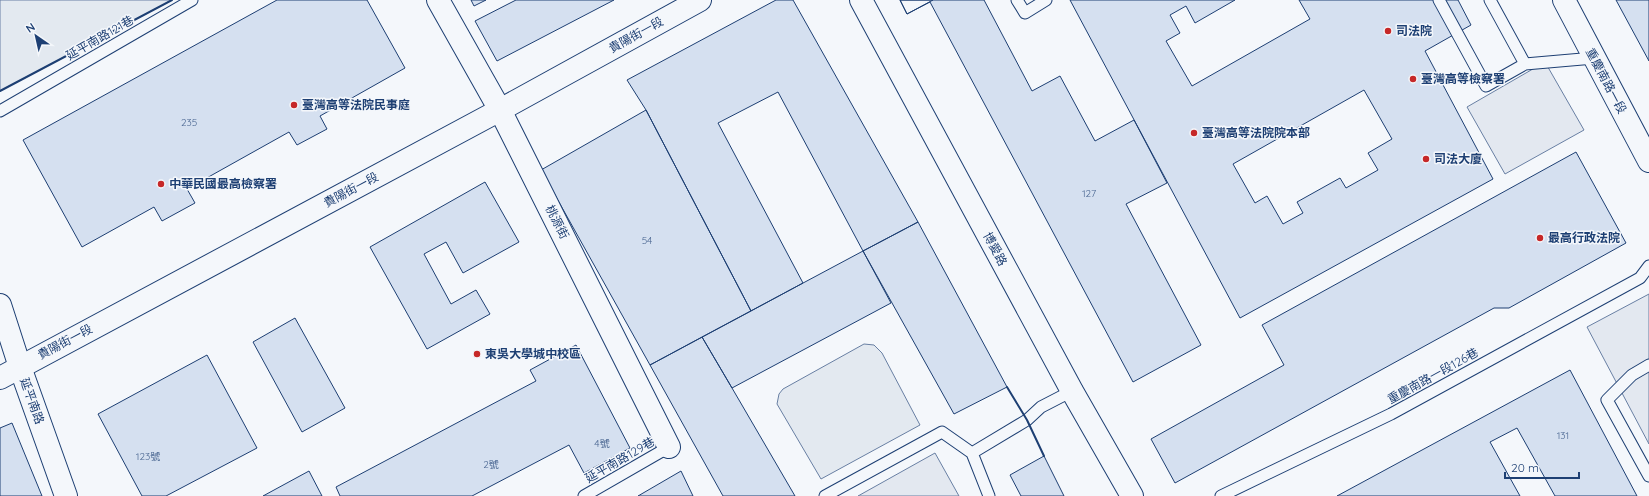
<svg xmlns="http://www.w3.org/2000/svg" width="1649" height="496" viewBox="0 0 1649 496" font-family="Quicksand,'Noto Sans TC',sans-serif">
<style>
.green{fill:#e3e9f0;stroke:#687fa3}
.parking{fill:#e3e8f0;stroke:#687fa3}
.building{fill:#d5e0f0;stroke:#1d3f73;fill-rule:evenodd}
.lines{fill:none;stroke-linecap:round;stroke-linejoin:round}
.service-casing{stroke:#1d3f73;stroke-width:13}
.minor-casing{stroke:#1d3f73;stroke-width:24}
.tertiary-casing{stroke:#1d3f73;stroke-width:24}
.service{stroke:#f4f7fb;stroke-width:11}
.minor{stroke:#f4f7fb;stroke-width:22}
.tertiary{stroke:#f4f7fb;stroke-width:22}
.wall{stroke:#1d3f73;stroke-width:2}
.poi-dot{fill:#c62828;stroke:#f4f7fb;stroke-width:1.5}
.labels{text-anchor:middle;stroke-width:3;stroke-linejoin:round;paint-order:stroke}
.number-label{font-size:10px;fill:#4b6792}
.poi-label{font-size:12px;font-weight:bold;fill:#1d3f73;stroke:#f4f7fb;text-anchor:start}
.street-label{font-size:12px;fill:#1d3f73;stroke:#f4f7fb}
</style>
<rect width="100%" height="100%" fill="#f4f7fb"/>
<!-- green -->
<path class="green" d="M 0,0 L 172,0 L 0,91 Z
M 864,344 L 874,345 L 882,353 L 920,425 L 821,479 L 777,404 L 779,394 L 783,389 Z"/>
<!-- parking -->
<path class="parking" d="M 1545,62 L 1584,130 L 1505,174 L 1467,107 Z
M 1649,294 L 1649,444 L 1587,327 Z
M 935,453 L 959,496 L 858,496 Z"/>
<!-- building -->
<path class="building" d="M 277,0 L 367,0 L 405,68 L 320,116 L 327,129 L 297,145 L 289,132 L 187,189 L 195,203 L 162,221 L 154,207 L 82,247 L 23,140 Z
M 471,0 L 486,0 L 474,6 Z
M 516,0 L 614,0 L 497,61 L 475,21 Z
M 776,0 L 793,0 L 918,222 L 863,251 L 778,92 L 718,123 L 803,283 L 751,311 L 646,110 L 627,80 Z
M 900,0 L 984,0 L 1032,91 L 1060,76 L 1095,141 L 1134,120 L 1167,183 L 1126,204 L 1201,345 L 1133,382 L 930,2 L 907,14 Z
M 900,0 L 933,0 L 907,14 Z
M 1070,0 L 1235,0 L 1195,23 L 1186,6 L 1170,15 L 1180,33 L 1166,41 L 1192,86 L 1310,19 L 1299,0 L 1458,0 L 1471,25 L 1425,51 L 1493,179 L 1240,318 ZM 1364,90 L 1392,139 L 1368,153 L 1378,170 L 1346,188 L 1340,178 L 1297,202 L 1303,213 L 1283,224 L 1267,196 L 1255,203 L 1233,164 Z
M 1616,0 L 1649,0 L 1649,61 Z
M 646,110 L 751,311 L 650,365 L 541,170 Z
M 1576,152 L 1626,243 L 1509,308 L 1494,308 L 1175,483 L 1151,439 L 1284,365 L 1262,325 Z
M 485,182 L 519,242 L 463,273 L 446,242 L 424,254 L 451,304 L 476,290 L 490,314 L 427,349 L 370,247 Z
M 918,222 L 1007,387 L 954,414 L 863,251 Z
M 863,251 L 891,303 L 732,388 L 702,337 Z
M 295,318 L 345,408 L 302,432 L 253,342 Z
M 702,337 L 732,388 L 795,496 L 723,496 L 650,365 Z
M 576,345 L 630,448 L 584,473 L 569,445 L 472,496 L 340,496 L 336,487 L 536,381 L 530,370 Z
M 207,355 L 257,448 L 166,496 L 142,496 L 98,414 Z
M 1570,370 L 1637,496 L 1555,496 L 1517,428 L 1490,442 L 1520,496 L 1337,496 Z
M 12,423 L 42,496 L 0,496 L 0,428 Z
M 1044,456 L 1064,496 L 1021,496 L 1010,475 Z
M 309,471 L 322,496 L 263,496 Z
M 681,471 L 693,496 L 638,496 Z"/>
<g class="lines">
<defs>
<path id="service" d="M 1017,0 L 1025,13 L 1046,0
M 1439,0 L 1486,86 L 1525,64 L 1594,58
M 1490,0 L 1525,64
M 0,111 L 192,0
M 1649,365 L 1632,375 L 1607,400 L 1649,476
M 972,453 L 1027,420 L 1041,407 L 1072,391
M 584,496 L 669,447
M 825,496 L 942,432 L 972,453 L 989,496
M 1221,496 L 1391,414 L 1640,278 L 1649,266"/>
<path id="minor" d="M 438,0 L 500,110 L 669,447
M 0,305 L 20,367 L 66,496"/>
<path id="tertiary" d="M 861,0 L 1072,391 L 1132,496
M 1564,0 L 1649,161
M 0,378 L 500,110 L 700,0"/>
</defs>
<!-- service casing -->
<use href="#service" class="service-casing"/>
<!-- minor casing -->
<use href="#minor" class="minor-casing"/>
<!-- tertiary casing -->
<use href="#tertiary" class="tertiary-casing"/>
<!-- service -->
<use href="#service" class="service"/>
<!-- minor -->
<use href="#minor" class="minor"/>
<!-- tertiary -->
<use href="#tertiary" class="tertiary"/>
<!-- wall -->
<path class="wall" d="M 0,91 L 172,0
M 1007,387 L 1027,420 L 1044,456"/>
</g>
<!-- markers -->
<g class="poi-dot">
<circle cx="1388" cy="31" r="4"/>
<circle cx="1413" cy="79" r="4"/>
<circle cx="294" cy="105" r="4"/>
<circle cx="1194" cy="133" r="4"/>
<circle cx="1426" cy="159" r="4"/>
<circle cx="161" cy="184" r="4"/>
<circle cx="1540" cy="238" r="4"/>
<circle cx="477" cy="354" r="4"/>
</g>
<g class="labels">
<!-- number labels -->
<g class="number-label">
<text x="189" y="126">235</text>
<text x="1089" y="197">127</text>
<text x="647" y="244">54</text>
<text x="1563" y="439">131</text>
<text x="602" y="447">4號</text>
<text x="148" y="460">123號</text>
<text x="491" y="468">2號</text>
</g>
<!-- poi labels -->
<g class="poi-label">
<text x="1396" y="35">司法院</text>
<text x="1421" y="83">臺灣高等檢察署</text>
<text x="302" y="109">臺灣高等法院民事庭</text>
<text x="1202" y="137">臺灣高等法院院本部</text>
<text x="1434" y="163">司法大廈</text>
<text x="169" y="188">中華民國最高檢察署</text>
<text x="1548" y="242">最高行政法院</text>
<text x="485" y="358">東吳大學城中校區</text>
</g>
<!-- street labels -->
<g class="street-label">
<text transform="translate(636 35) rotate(-29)" y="4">貴陽街一段</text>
<text transform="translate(100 38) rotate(-30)" y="4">延平南路121巷</text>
<text transform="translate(1606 81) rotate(62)" y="4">重慶南路一段</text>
<text transform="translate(351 190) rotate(-28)" y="4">貴陽街一段</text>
<text transform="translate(557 222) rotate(63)" y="4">桃源街</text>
<text transform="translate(995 249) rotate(62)" y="4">博愛路</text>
<text transform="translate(65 342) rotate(-28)" y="4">貴陽街一段</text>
<text transform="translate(1433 376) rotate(-29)" y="4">重慶南路一段126巷</text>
<text transform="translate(32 401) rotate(70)" y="4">延平南路</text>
<text transform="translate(620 460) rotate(-30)" y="4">延平南路129巷</text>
</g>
</g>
<!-- north arrow -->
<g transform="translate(36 36) rotate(326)" stroke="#f4f7fb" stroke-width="3" paint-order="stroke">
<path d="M0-3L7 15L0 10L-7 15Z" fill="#1d3f73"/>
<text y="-6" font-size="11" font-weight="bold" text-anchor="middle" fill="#1d3f73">N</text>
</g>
<!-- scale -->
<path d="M1505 472v6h74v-6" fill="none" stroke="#1d3f73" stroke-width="2"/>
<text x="1511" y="472" font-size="12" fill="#1d3f73" stroke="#f4f7fb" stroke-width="3" paint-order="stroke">20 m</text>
</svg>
